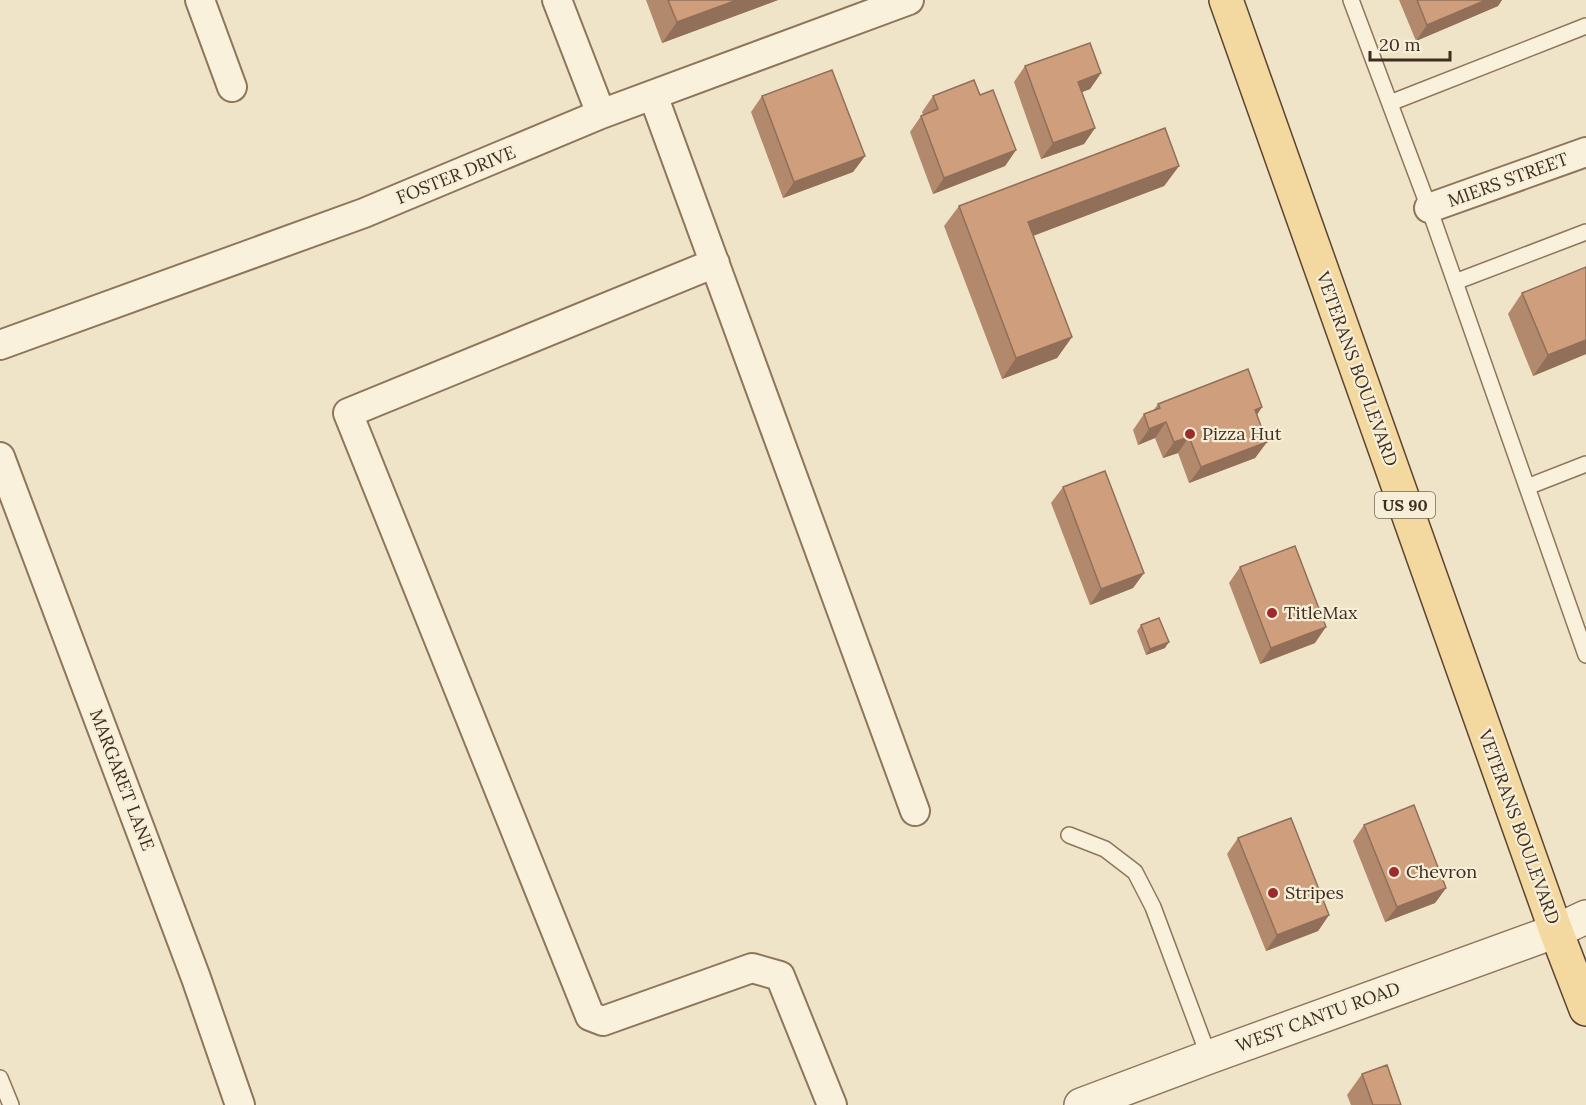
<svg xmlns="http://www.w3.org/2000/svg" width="1586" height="1105" viewBox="0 0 1586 1105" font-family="Lora,serif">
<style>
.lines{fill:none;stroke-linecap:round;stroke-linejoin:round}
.service-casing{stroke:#8d765c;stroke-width:18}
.minor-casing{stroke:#8d765c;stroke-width:32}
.tertiary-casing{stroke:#8d765c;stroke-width:36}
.primary-casing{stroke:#5b4430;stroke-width:36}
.service{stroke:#faf1dc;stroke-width:15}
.minor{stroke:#faf1dc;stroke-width:28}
.tertiary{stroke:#faf1dc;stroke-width:33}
.primary{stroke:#f3d9a0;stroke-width:33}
.wall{fill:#b2896c}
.shaded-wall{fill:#916f58}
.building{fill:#cf9f7d;stroke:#916f58;stroke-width:1.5}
.poi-dot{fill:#9e2a2b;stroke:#f7eed8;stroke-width:2}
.labels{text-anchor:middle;stroke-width:4.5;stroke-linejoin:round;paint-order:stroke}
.shield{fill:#f7eed8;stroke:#756857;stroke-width:1.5}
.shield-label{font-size:16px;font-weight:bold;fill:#3d2e20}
.street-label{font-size:18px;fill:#3d2e20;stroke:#f7eed8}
.poi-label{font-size:18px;fill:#3d2e20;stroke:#f7eed8;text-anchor:start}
</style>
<rect width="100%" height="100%" fill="#f0e4c8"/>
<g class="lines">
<defs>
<path id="service" d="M 1351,0 L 1429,208 L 1586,655
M 1390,103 L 1586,26
M 1455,282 L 1586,232
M 1527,487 L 1586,464
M 1069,835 L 1105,849 L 1135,872 L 1153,907 L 1209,1057
M 0,1078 L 11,1105"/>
<path id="minor" d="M 200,0 L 232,87
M 557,0 L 601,114
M 653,95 L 915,811
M 1429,208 L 1586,152
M 715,263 L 348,413 L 590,1016 L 603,1021 L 752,968 L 780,976 L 832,1105
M 0,345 L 364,213 L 601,114 L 909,0
M 0,457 L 196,978 L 240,1105"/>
<path id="tertiary" d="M 1081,1105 L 1209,1057 L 1556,931 L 1586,917"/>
<path id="primary" d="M 1226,0 L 1556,931 L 1586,1009"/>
</defs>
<!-- service casing -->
<use href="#service" class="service-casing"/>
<!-- minor casing -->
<use href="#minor" class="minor-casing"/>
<!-- tertiary casing -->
<use href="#tertiary" class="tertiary-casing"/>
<!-- primary casing -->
<use href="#primary" class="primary-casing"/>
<!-- service -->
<use href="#service" class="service"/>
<!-- minor -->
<use href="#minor" class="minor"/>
<!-- tertiary -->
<use href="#tertiary" class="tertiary"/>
<!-- primary -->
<use href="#primary" class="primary"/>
</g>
<!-- wall -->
<path class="wall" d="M 646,0 L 778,0 L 662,43 Z
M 1399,0 L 1502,0 L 1498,6 L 1416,41 Z
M 1025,66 L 1101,73 L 1090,89 L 1082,92 L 1095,128 L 1084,144 L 1041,159 L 1014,82 Z
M 980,95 L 1016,150 L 1005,166 L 933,194 L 910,132 L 921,116 L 923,115 L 922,112 L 933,96 Z
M 762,96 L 865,156 L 853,172 L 783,198 L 751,112 Z
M 1179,166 L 1164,186 L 1033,236 L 1072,337 L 1057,358 L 1002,379 L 944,226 L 959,206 Z
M 1586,267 L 1586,354 L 1533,376 L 1508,314 L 1522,293 Z
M 1158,404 L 1262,407 L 1257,415 L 1267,442 L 1255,458 L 1189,483 L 1178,453 L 1163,458 L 1155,438 L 1138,445 L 1133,430 L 1144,414 L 1153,411 Z
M 1063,487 L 1144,573 L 1133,588 L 1090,605 L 1051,503 Z
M 1240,567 L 1315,643 L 1260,664 L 1229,583 Z
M 1141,625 L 1165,648 L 1146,655 L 1137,631 Z
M 1364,825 L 1446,888 L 1435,903 L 1385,922 L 1353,841 Z
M 1238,838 L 1329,915 L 1318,931 L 1266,951 L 1227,854 Z
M 1362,1074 L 1401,1105 L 1351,1105 L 1347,1095 Z"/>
<!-- shaded-wall -->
<path class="shaded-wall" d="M 737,0 L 778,0 L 662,43 L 677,22 Z
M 1486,0 L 1502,0 L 1498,6 L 1416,41 L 1427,25 Z
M 1101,73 L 1090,89 L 1067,98 L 1078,82 Z
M 1095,128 L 1084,144 L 1041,159 L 1053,143 Z
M 1016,150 L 1005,166 L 933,194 L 944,178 Z
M 865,156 L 853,172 L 783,198 L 794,182 Z
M 1179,166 L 1164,186 L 1014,243 L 1028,222 Z
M 1072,337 L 1057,358 L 1002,379 L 1016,358 Z
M 1586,340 L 1586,354 L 1533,376 L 1548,355 Z
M 1262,407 L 1251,423 L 1255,410 Z
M 1166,422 L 1155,438 L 1138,445 L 1149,429 Z
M 1189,437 L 1178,453 L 1163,458 L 1174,442 Z
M 1267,442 L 1255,458 L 1189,483 L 1201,467 Z
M 1144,573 L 1133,588 L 1090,605 L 1101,589 Z
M 1326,627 L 1315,643 L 1260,664 L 1271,648 Z
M 1169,642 L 1165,648 L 1146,655 L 1150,649 Z
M 1446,888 L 1435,903 L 1385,922 L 1397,907 Z
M 1329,915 L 1318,931 L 1266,951 L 1277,935 Z"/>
<!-- building -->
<path class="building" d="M 668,0 L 737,0 L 677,22 Z
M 1417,0 L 1486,0 L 1427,25 Z
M 1090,43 L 1101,73 L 1078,82 L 1095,128 L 1053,143 L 1025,66 Z
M 832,70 L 865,156 L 794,182 L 762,96 Z
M 974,80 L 980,95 L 993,90 L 1016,150 L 944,178 L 921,116 L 938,109 L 933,96 Z
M 1165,128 L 1179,166 L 1028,222 L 1072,337 L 1016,358 L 959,206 Z
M 1586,267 L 1586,340 L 1548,355 L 1522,293 Z
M 1248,369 L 1262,407 L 1255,410 L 1267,442 L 1201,467 L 1189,437 L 1174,442 L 1166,422 L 1149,429 L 1144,414 L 1160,408 L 1158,404 Z
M 1105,471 L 1144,573 L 1101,589 L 1063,487 Z
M 1295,546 L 1326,627 L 1271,648 L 1240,567 Z
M 1159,618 L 1169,642 L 1150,649 L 1141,625 Z
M 1414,805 L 1446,888 L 1397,907 L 1364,825 Z
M 1291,818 L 1329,915 L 1277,935 L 1238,838 Z
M 1387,1065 L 1401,1105 L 1373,1105 L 1362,1074 Z"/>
<!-- markers -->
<g class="poi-dot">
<circle cx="1190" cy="434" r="6"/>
<circle cx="1272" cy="613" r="6"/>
<circle cx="1394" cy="872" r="6"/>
<circle cx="1273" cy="893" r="6"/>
</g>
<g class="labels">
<!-- shield labels -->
<rect class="shield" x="1375" y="492" width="60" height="26" rx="4.5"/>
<g class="shield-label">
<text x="1405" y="511">US 90</text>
</g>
<!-- street labels -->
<g class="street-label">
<text transform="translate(456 175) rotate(-22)" y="6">FOSTER DRIVE</text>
<text transform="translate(1508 180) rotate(-20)" y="6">MIERS STREET</text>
<text transform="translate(1357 369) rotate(70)" y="6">VETERANS BOULEVARD</text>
<text transform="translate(122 780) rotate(69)" y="6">MARGARET LANE</text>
<text transform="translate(1519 827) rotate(70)" y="6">VETERANS BOULEVARD</text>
<text transform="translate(1318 1017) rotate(-20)" y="6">WEST CANTU ROAD</text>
</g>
<!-- poi labels -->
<g class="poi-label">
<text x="1202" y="440">Pizza Hut</text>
<text x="1284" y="619">TitleMax</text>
<text x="1406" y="878">Chevron</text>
<text x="1285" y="899">Stripes</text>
</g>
</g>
<!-- scale -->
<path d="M1370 51v9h80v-9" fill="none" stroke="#3d2e20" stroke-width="3"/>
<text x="1379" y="51" font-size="18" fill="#3d2e20" stroke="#f7eed8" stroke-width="4.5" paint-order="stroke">20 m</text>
</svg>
